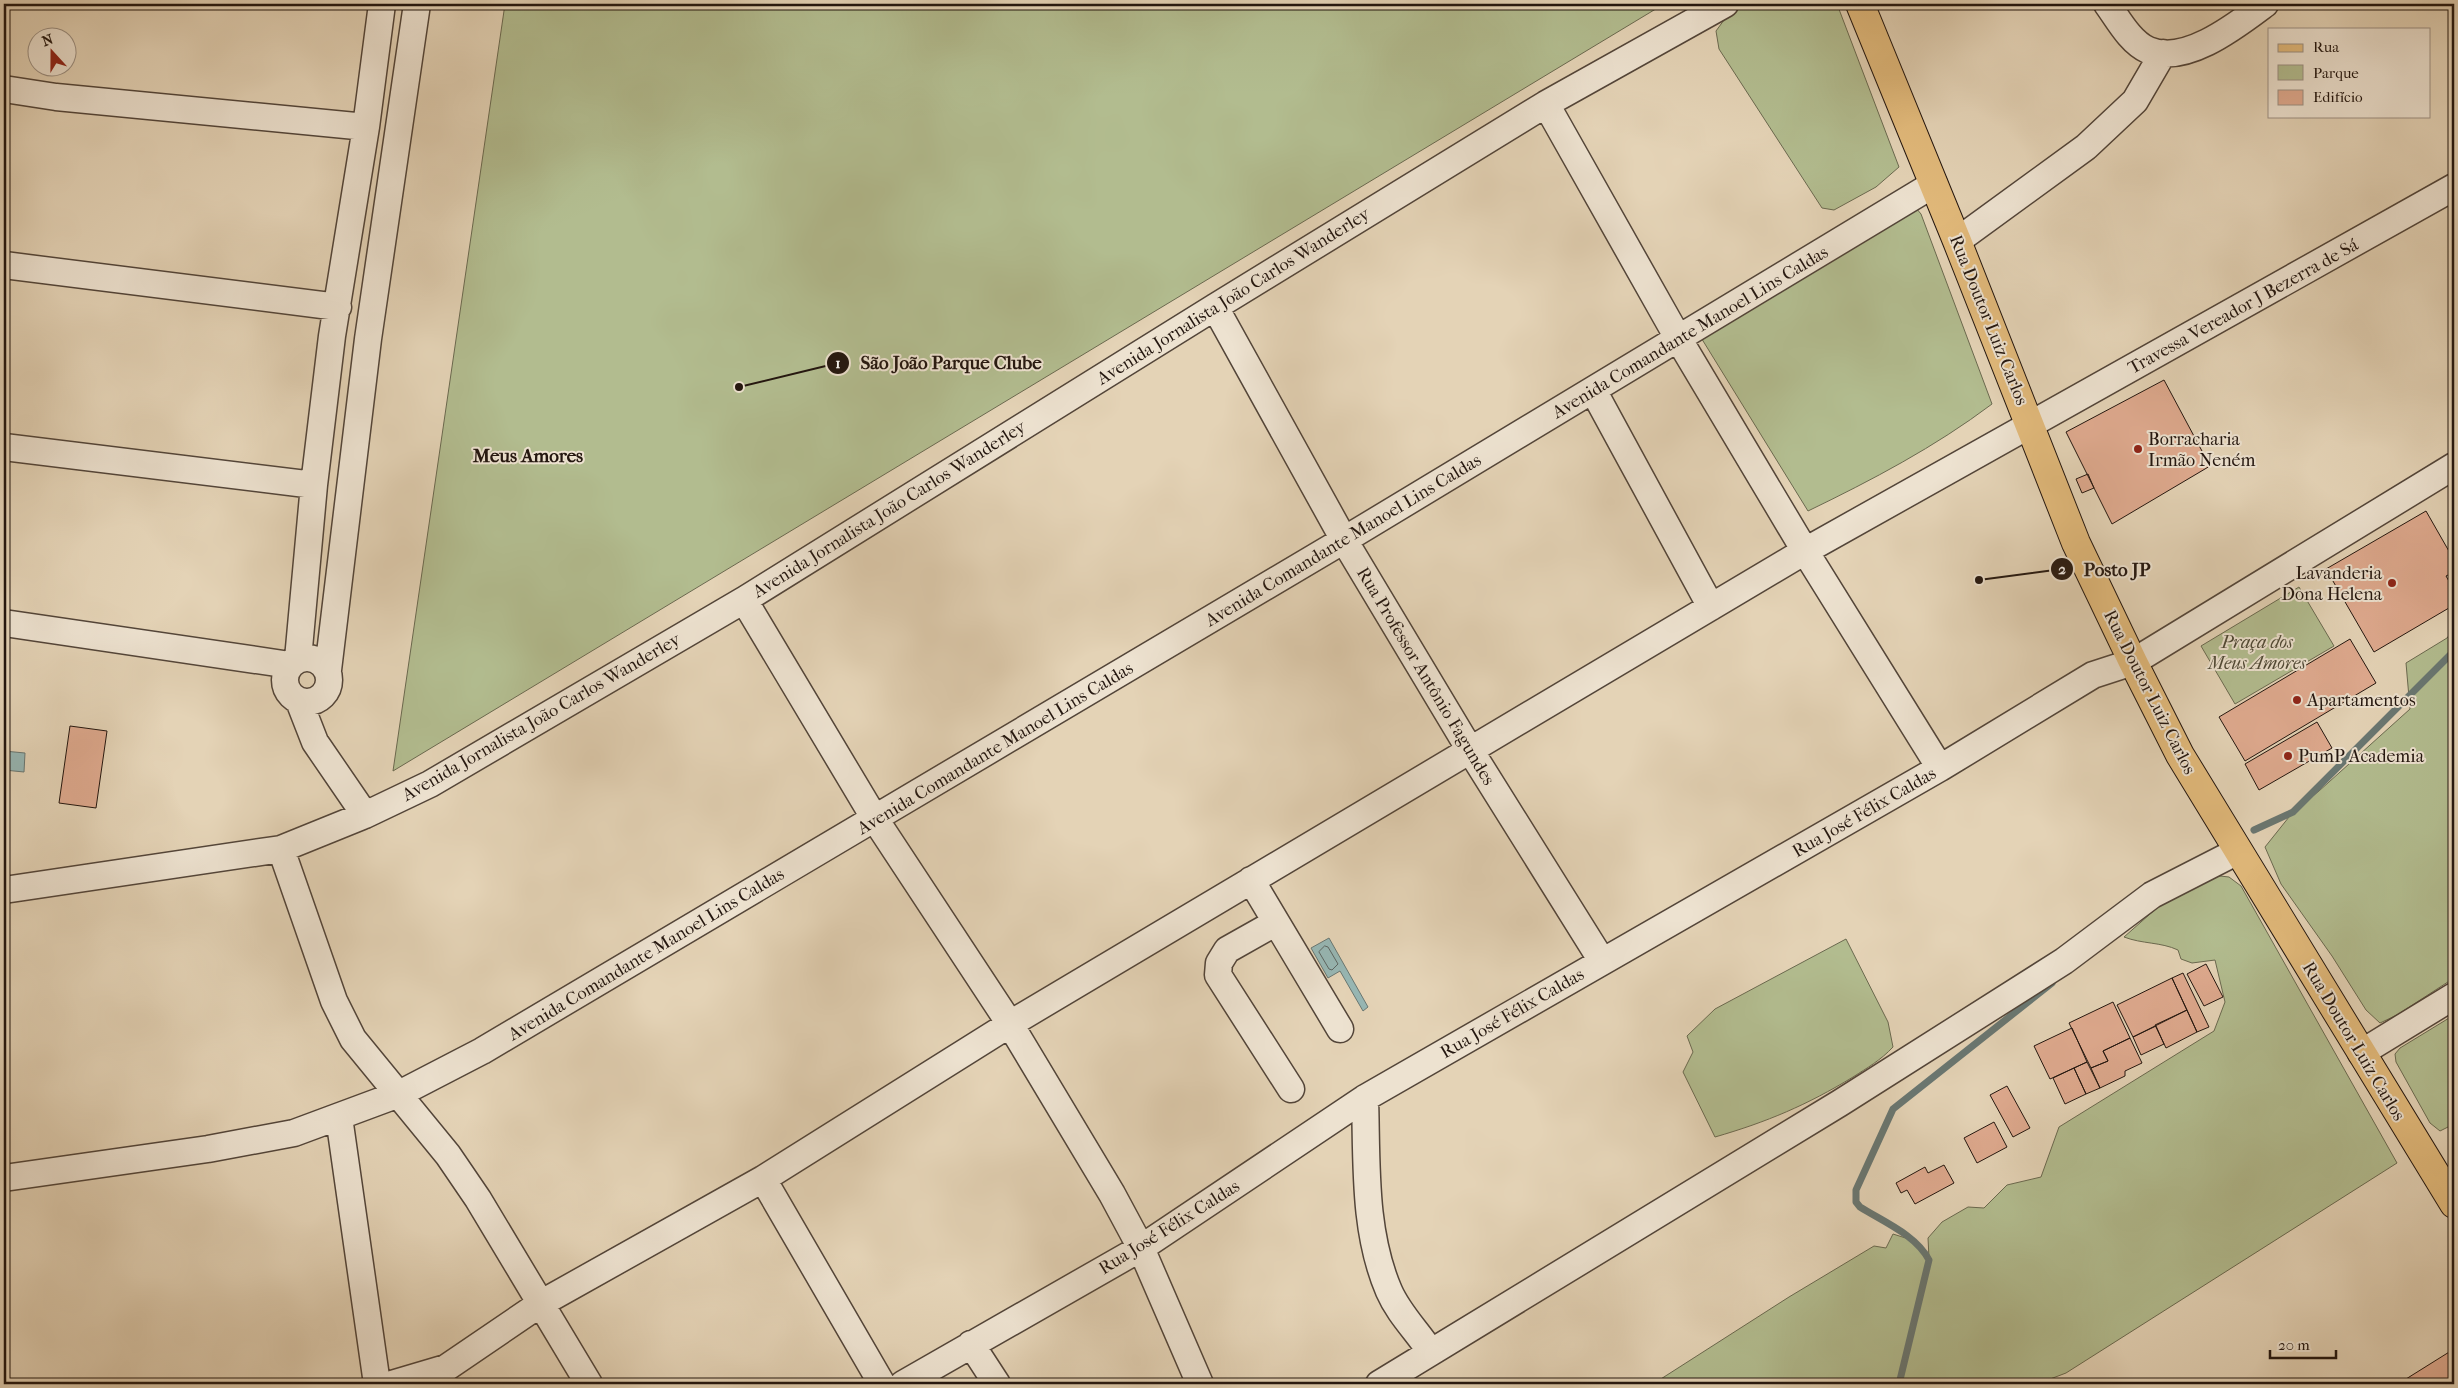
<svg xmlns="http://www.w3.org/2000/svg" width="2458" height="1388" viewBox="0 0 2458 1388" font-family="'IM FELL French Canon',serif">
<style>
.green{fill:#b2bc8f;stroke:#6a694f}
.water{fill:#97b7b4;stroke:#697772}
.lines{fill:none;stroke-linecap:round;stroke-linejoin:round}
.shore{stroke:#5d6662;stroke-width:1}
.stream{stroke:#697772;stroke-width:7}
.building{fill:#dfaa8f;stroke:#23160f}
.minor-casing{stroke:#534539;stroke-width:29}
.primary-casing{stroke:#23160f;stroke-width:30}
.minor{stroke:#ede2d0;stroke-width:26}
.primary{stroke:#e2ba7b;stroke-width:28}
.poi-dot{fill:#8f2418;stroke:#ede2d0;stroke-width:2}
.labels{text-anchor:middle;stroke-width:4;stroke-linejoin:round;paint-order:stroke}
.street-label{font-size:18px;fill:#23160f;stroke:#ede2d0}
.poi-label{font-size:18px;fill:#23160f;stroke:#ede2d0;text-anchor:start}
.park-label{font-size:18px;font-style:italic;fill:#4e4835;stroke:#ede2d0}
.neighbourhood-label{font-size:19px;font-weight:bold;fill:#23160f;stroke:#ede2d0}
.leader{fill:none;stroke:#23160f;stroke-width:2}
.callout-dot{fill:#23160f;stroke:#ede2d0;stroke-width:2}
.mark-label{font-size:15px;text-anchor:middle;font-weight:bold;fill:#fff}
.callout-label{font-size:19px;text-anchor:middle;font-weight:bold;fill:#23160f;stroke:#ede2d0;stroke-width:4;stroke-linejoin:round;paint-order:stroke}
</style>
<rect width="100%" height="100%" fill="#e4d3b6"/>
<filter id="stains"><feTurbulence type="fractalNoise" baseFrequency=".004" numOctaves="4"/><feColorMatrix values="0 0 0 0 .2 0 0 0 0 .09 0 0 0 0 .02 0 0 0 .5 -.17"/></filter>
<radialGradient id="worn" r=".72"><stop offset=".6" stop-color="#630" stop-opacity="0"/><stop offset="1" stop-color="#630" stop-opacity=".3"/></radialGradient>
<!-- green -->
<path class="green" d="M 505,4 L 1664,4 L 393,771 Z
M 1743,4 L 1837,4 L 1899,167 L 1876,187 L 1834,210 L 1822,208 L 1719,49 L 1716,31 L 1732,9 Z
M 1916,208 L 1921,214 L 1992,404 C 1935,447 1872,480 1808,511 L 1700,336 Z
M 2299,587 L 2334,646 L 2235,704 L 2201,646 Z
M 2454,629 L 2454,978 L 2397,1015 L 2380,1023 L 2366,1010 L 2332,956 L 2281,884 L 2265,847 L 2293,812 L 2319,791 L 2410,709 L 2406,663 L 2447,638 Z
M 2211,875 L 2229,877 L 2241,886 L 2397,1163 L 2066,1373 L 2037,1384 L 1653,1384 L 1789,1297 L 1874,1246 L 1886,1248 L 1893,1234 L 1915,1241 L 1929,1258 L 1928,1238 L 1942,1222 L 1968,1207 L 1984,1208 L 2007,1185 L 2041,1177 L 2059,1127 L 2214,1031 L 2225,1002 L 2215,960 L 2192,963 L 2181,959 L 2178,950 C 2161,942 2142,944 2124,937 L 2158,907 Z
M 1846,939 L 1888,1022 L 1893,1047 C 1881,1060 1867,1068 1853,1077 C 1807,1105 1767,1122 1715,1137 L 1683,1072 L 1693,1052 L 1687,1036 L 1715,1009 Z
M 2454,1015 L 2454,1124 L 2440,1131 L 2430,1123 L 2396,1062 L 2395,1054 L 2400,1048 Z"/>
<!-- water -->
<path class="water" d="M 4,751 L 25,753 L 24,772 L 4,770 Z
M 1329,938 L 1368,1007 L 1363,1011 L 1340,971 L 1328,978 L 1311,948 Z"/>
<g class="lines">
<!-- shore -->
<path class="shore" d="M 1325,946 L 1328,947 L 1338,964 L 1332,970 L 1329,969 L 1319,952 Z"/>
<!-- stream -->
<path class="stream" d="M 2254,830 L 2293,812 L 2454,651
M 1899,1384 L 1929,1260 C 1916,1235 1884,1222 1860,1207 L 1856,1202 L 1856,1190 L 1893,1109 L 2052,983"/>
</g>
<!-- building -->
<path class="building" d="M 2164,380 L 2210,466 L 2112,524 L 2066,432 Z
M 2088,474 L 2094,488 L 2082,493 L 2076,479 Z
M 2426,511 L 2454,560 L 2454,572 L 2446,576 L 2454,590 L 2454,605 L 2374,652 L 2326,569 Z
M 2350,639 L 2376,683 L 2245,761 L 2219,717 Z
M 2317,722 L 2332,748 L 2259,790 L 2245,764 Z
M 70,726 L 107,731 L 96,808 L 59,803 Z
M 2206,964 L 2223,997 L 2204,1006 L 2187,974 Z
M 2183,973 L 2209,1027 L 2197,1032 L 2172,978 Z
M 2172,978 L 2187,1010 L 2133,1037 L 2117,1005 Z
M 2113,1002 L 2130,1038 L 2103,1051 L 2108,1061 L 2091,1068 L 2069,1023 Z
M 2187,1010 L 2197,1032 L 2166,1048 L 2155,1025 Z
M 2156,1026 L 2164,1044 L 2141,1055 L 2133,1037 Z
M 2072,1028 L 2087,1062 L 2050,1079 L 2034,1046 Z
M 2130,1038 L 2142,1063 L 2125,1071 L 2125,1076 L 2100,1088 L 2091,1068 L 2108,1061 L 2103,1051 Z
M 2087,1062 L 2100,1088 L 2086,1094 L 2074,1068 Z
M 2074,1068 L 2086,1094 L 2065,1104 L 2053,1078 Z
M 2007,1086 L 2030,1128 L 2013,1137 L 1990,1095 Z
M 1994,1122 L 2007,1147 L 1977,1163 L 1964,1138 Z
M 1944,1165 L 1954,1183 L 1915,1204 L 1907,1190 L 1901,1193 L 1896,1183 L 1925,1167 L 1928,1173 Z
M 2454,1349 L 2454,1384 L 2398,1384 Z"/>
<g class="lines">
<defs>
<path id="minor" d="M 2107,4 C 2118,19 2130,42 2148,50 C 2185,66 2237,25 2265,4
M 4,89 L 56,97 L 366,127
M 1546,104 L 1678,338 L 1805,551 L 1940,768
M 1957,241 L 2086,147 L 2135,101 L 2163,53
M 4,265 L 338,307
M 1215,307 L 1344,540 L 1470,750 L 1602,961
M 1593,390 L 1711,607
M 4,447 L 314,485
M 744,600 L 875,819 L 1010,1024 L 1112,1194 L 1141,1248 L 1200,1384
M 4,623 L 290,665
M285 680a22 22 0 1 1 44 0a22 22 0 1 1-44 0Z
M 298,659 L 314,485 L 332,336 L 366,127 L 382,4
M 328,670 L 368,339 L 417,4
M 299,701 L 315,742 L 365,815
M 281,849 L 334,1001 L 353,1039 L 448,1155 L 478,1199 L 589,1384
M 1251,880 L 1340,1029
M 4,890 L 281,849 L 365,815 L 430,784 L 744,600 L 1215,307 L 1546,104 L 1725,4
M 1275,923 L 1227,950 L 1219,963 L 1218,975 L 1291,1089
M 2361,1053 L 2454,996
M 1365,1098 C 1367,1162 1363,1231 1389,1291 C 1399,1314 1417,1331 1430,1351
M 339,1117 L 377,1384
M 4,1178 L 208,1149 L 294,1133 L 399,1094 L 482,1051 L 1344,540 L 1934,184
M 763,1179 L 882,1384
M 971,1344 L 997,1384
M 392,1384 L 446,1368 L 540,1304 L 763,1179 L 1010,1024 L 1805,551 L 2454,187
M 903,1384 L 1141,1248 L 1365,1098 L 1940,768 L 2093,675 L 2133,662 L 2454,466
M 1379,1384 L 1840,1103 L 2064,961 L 2152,895 L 2238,851"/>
<path id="primary" d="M 1860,4 L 1957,241 L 2076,543 L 2133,662 L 2180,755 L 2454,1204"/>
</defs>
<!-- minor casing -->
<use href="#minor" class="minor-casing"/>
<!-- primary casing -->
<use href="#primary" class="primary-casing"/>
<!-- minor -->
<use href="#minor" class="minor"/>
<!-- primary -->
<use href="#primary" class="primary"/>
</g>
<!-- markers -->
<g class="poi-dot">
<circle cx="2138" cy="449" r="5"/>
<circle cx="2392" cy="583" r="5"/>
<circle cx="2297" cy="700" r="5"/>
<circle cx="2288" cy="756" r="5"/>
</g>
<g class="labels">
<!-- street labels -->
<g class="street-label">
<text transform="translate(1233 296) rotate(-32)" y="6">Avenida Jornalista João Carlos Wanderley</text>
<text transform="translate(2243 306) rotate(-29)" y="6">Travessa Vereador J Bezerra de Sá</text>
<text transform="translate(1989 320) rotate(68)" y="6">Rua Doutor Luiz Carlos</text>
<text transform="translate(1690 332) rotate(-31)" y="6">Avenida Comandante Manoel Lins Caldas</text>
<text transform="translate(889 509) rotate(-32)" y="6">Avenida Jornalista João Carlos Wanderley</text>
<text transform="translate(1343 540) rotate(-31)" y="6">Avenida Comandante Manoel Lins Caldas</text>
<text transform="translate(1426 676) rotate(59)" y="6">Rua Professor Antônio Fagundes</text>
<text transform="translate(2150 692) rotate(63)" y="6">Rua Doutor Luiz Carlos</text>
<text transform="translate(541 717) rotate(-30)" y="6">Avenida Jornalista João Carlos Wanderley</text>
<text transform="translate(995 748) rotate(-31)" y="6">Avenida Comandante Manoel Lins Caldas</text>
<text transform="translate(1864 812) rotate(-30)" y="6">Rua José Félix Caldas</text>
<text transform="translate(646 954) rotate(-31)" y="6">Avenida Comandante Manoel Lins Caldas</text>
<text transform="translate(1512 1013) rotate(-30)" y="6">Rua José Félix Caldas</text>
<text transform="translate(2354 1041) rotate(59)" y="6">Rua Doutor Luiz Carlos</text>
<text transform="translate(1169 1227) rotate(-32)" y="6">Rua José Félix Caldas</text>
</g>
<!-- poi labels -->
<g class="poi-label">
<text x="2148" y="445">Borracharia<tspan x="2148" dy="21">Irmão Neném</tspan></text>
<text x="2382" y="579" text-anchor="end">Lavanderia<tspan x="2382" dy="21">Dona Helena</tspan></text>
<text x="2307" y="706">Apartamentos</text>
<text x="2298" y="762">PumP Academia</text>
</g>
<!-- park labels -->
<g class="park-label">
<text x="2257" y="648">Praça dos<tspan x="2257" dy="21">Meus Amores</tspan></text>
</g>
<!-- neighbourhood labels -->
<g class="neighbourhood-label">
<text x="528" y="462">Meus Amores</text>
</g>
</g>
<!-- callouts -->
<path class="leader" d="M739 387L838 363M1979 580L2062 569"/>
<g class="callout-dot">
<circle cx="739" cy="387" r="5"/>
<circle cx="1979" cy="580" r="5"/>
<circle cx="838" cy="363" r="12"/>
<circle cx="2062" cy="569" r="12"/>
</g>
<g class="mark-label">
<text x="838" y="368">1</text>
<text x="2062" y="574">2</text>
</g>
<g class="callout-label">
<text x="951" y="369">São João Parque Clube</text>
<text x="2117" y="576">Posto JP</text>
</g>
<!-- margin -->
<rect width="2458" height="1388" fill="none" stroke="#e4d3b6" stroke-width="20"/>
<rect x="5" y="5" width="2448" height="1378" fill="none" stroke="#23160f" stroke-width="2.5"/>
<rect x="10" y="10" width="2438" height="1368" fill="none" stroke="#23160f"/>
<!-- legend -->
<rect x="2268" y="28" width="162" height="90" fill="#ede2d0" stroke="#9c9083"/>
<rect x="2278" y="44" width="25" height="8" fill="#e2ba7b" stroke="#9c9083"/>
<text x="2313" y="52" font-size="15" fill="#23160f">Rua</text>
<rect x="2278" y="65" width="25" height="15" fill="#b2bc8f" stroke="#9c9083"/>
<text x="2313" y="78" font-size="15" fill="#23160f">Parque</text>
<rect x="2278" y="90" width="25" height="15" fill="#dfaa8f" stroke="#9c9083"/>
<text x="2313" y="102" font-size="15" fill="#23160f">Edifício</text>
<!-- north arrow -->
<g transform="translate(52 52) rotate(339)"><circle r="24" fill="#ede2d0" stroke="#9c9083"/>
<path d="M0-4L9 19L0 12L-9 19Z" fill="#8f2418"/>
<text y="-8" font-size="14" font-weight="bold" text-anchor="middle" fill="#23160f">N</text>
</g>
<!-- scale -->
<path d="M2270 1350v8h66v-8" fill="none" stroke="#23160f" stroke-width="2.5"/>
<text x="2278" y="1350" font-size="15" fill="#23160f" stroke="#ede2d0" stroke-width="4" paint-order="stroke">20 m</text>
<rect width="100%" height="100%" filter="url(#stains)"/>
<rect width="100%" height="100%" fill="url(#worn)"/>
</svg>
